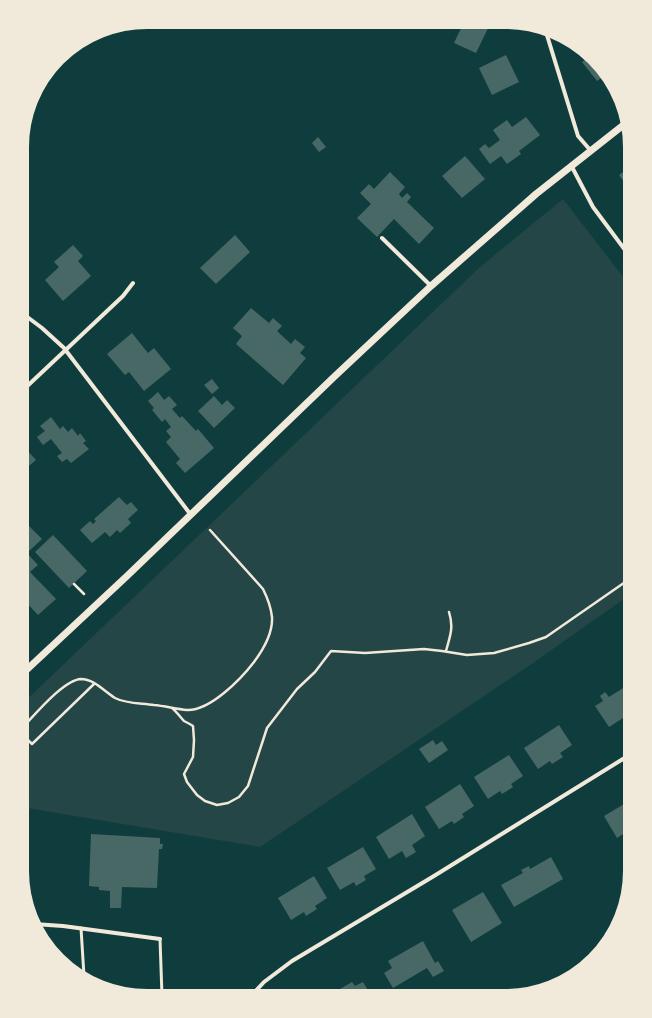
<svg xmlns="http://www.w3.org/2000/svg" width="652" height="1018" viewBox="0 0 652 1018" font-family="'Fira Sans',sans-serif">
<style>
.green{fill:#244646}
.building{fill:#486865}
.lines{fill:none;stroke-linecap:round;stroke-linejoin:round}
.path{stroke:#f1e9da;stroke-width:2.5}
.service{stroke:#f1e9da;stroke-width:3}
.minor{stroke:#f1e9da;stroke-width:4}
.tertiary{stroke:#f1e9da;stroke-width:7}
.rim{fill:none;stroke:#f1e9da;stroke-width:2}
</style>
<rect width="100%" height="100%" fill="#0f3d3e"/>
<!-- green -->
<path class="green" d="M 563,199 L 631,287 L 631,594 L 533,663 L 260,847 L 21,807 L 21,705 L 480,267 Z"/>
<!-- building -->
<path class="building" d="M 464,22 L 491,22 L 476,53 L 454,43 Z
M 506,55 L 519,82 L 492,95 L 479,68 Z
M 589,57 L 604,76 L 597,81 L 582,62 Z
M 526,117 L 540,135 L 519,151 L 521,154 L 507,164 L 501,156 L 490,164 L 479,149 L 485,144 L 489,148 L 500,140 L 493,130 L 507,120 L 512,127 Z
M 318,137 L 326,147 L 319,152 L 312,143 Z
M 465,156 L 485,179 L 462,198 L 442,176 Z
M 631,166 L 631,191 L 619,175 Z
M 390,172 L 405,187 L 399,194 L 402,198 L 407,193 L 411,197 L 407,202 L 434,228 L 419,244 L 394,219 L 377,237 L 357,218 L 371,204 L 360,193 L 369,184 L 374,189 Z
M 235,235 L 250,252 L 216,284 L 200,268 Z
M 73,245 L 83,256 L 78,261 L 91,276 L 63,301 L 45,280 L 59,267 L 54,262 Z
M 251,308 L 269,323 L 273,318 L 282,326 L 277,331 L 291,344 L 295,339 L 305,347 L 300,353 L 306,358 L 283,385 L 236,344 L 242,336 L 233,328 Z
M 132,333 L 148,353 L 154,348 L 171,369 L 144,391 L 129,372 L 125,375 L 107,354 Z
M 212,379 L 219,388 L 212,394 L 204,385 Z
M 158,392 L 164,400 L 169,396 L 177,405 L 172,409 L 180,418 L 182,416 L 196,431 L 198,429 L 214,448 L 185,473 L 176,463 L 180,459 L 166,442 L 171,437 L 166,431 L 171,427 L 165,419 L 162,422 L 152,410 L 154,408 L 148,401 Z
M 214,396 L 222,405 L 227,400 L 235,408 L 214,428 L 198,411 Z
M 51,417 L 60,429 L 63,426 L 68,432 L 72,428 L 78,436 L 80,433 L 86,441 L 83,443 L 89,449 L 71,463 L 67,459 L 62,462 L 57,456 L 62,453 L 51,439 L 43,445 L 37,437 L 45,431 L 40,426 Z
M 24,447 L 36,460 L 25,469 L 22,465 L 22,450 Z
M 119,497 L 127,505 L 131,502 L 138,510 L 128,519 L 131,523 L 120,533 L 117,530 L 110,537 L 105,532 L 92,543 L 80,530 L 90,521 L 93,524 L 96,521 L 94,519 Z
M 22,519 L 42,539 L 28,552 L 21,546 Z
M 53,535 L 87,571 L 69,588 L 35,552 Z
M 24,550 L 38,565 L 30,572 L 56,599 L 38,615 L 21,597 L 21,574 L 26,570 L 21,565 L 21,552 Z
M 628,685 L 631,689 L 631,713 L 609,727 L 595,706 L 603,701 L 600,696 L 605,692 L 609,697 Z
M 559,725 L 572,745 L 560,753 L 563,757 L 552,764 L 550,761 L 538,769 L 524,748 Z
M 433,740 L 436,745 L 442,741 L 448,750 L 429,763 L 419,749 Z
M 509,755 L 523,776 L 511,784 L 513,787 L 502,794 L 500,791 L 488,799 L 474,777 Z
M 460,784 L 474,806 L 462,814 L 464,817 L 454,824 L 452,821 L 439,829 L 425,807 Z
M 631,800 L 631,829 L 617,838 L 604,816 Z
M 412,814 L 425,836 L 412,845 L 416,852 L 406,858 L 402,851 L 389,859 L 376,837 Z
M 91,834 L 160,838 L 160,844 L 163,844 L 162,849 L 159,849 L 157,888 L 122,887 L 121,908 L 110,908 L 110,891 L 99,890 L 99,887 L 89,886 Z
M 363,847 L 376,869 L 364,876 L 366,880 L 356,886 L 354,882 L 340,890 L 327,868 Z
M 551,857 L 563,879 L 514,907 L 501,885 L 523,873 L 521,870 L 529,866 L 530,869 Z
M 314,876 L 327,898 L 315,906 L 317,909 L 306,916 L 304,912 L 291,920 L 278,898 Z
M 483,892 L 502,923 L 471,942 L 452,910 Z
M 423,941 L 435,963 L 438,961 L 444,971 L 433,977 L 427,968 L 393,988 L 384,973 L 392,968 L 388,961 Z
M 352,982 L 355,986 L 363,982 L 370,994 L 365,997 L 328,996 Z"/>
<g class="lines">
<!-- path -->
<path class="path" d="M 74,584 L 84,594
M 446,651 C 450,636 454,628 449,612
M 172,708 C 176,711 181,718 184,721 C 188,723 190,724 193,726 L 194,740 L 193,757 L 184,774 L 187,782 L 197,795 L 205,801 L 217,805 L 228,803 L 239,797 L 248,786 L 267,728 L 297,689 L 315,672 L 331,651 L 365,653 L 424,649 L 442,651 L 467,655 L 494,653 L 529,643 L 546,637 L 631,578
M 21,729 C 34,716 63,680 81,679 C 94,679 105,692 115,698 C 127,704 141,703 154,705 C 165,706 176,709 187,710 C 210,711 241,679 254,662 C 263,650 273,633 272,617 C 271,608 267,597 263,589 L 210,530
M 21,733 L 32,744 L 94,684"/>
<!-- service -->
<path class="service" d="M 81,928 L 84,976
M 160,939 L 162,996"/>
<!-- minor -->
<path class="minor" d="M 546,32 L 578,136 L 591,151
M 572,167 L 593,207 L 631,258
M 382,238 L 431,286
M 22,313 L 42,328 L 64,348 L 191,515
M 22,391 L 123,296 L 133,283
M 34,924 L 63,926 L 160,939
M 251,996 L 264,982 L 292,961 L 434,876 L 631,754"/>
<!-- tertiary -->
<path class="tertiary" d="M 21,675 L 127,576 L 335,376 L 431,286 L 536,194 L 626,123"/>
</g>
<!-- crop -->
<path d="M0 0H652V1018H0ZM147 28H505A119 119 0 0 1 624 147V871A119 119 0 0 1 505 990H147A119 119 0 0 1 28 871V147A119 119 0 0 1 147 28Z" fill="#f1e9da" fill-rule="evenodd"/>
<path class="rim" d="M147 28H505A119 119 0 0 1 624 147V871A119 119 0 0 1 505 990H147A119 119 0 0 1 28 871V147A119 119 0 0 1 147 28Z"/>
</svg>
